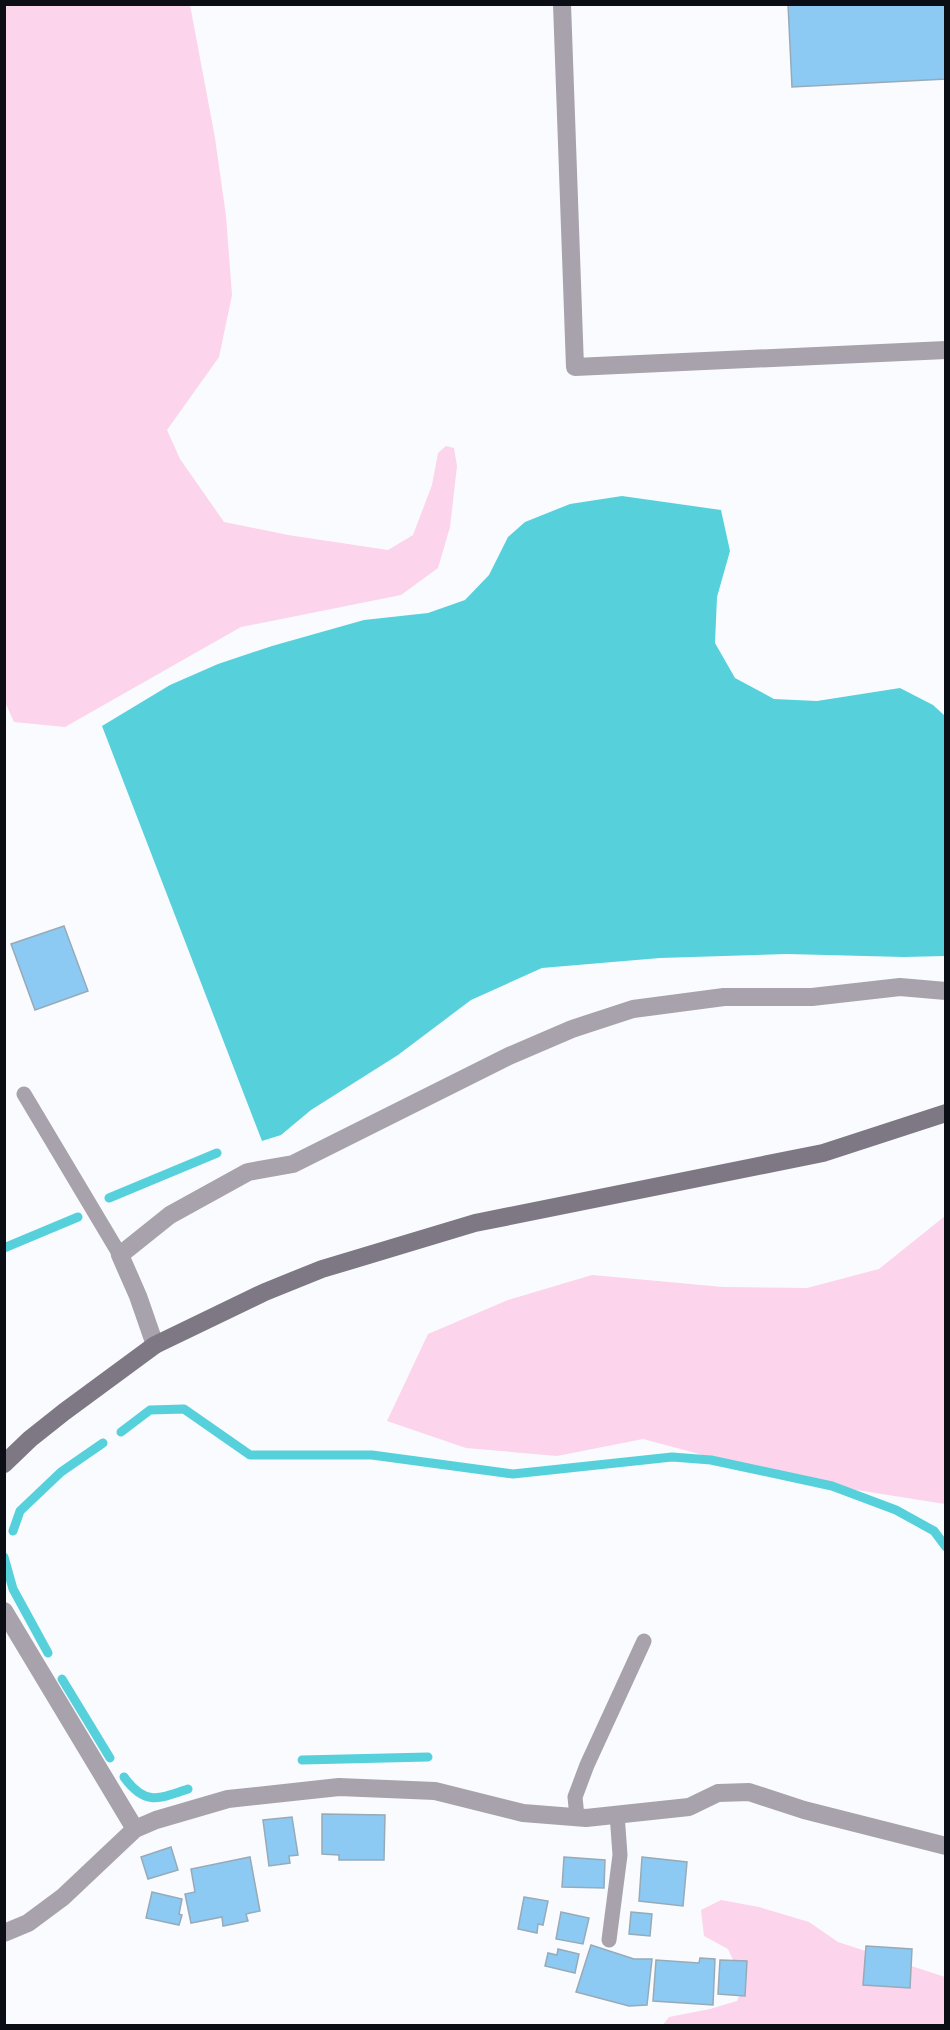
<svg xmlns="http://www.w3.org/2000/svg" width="950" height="2030" viewBox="0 0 950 2030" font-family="'Roboto Serif',serif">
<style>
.green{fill:#fcd4eb}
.water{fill:#56d1dc}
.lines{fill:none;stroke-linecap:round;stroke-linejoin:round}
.stream{stroke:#56d1dc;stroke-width:9}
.building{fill:#8ccaf4;stroke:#97aab7;stroke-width:1.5}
.lane{stroke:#a7a2ab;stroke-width:15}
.street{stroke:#a7a2ab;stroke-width:18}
.secondary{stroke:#7e7884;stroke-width:18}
</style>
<rect width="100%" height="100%" fill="#f9fbff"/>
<!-- green -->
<path class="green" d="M 5,4 L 190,5 L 215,138 L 226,216 L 232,295 L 219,357 L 167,430 L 180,459 L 224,522 L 288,535 L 388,550 L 413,535 L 432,485 L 438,453 L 446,446 L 454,448 L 457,466 L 450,527 L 438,568 L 401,595 L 241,627 L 65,727 L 14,722 L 5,702 Z
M 945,1216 L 945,1504 L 800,1481 L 643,1439 L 557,1456 L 466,1448 L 387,1421 L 428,1334 L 508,1300 L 592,1275 L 723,1287 L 807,1288 L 879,1269 Z
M 721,1900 L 759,1907 L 809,1922 L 838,1942 L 945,1977 L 945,2025 L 662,2026 L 669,2017 L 710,2009 L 737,2001 L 744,1984 L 728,1949 L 704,1936 L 701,1910 Z"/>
<!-- water -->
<path class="water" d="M 622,496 L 721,510 L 730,551 L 717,597 L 715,643 L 735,678 L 774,699 L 817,701 L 900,688 L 933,705 L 945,716 L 945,956 L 904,957 L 787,954 L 660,958 L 542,968 L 471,1000 L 398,1055 L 311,1110 L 281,1135 L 262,1141 L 102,726 L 170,685 L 218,664 L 272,646 L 364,620 L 428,613 L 465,600 L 489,575 L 508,537 L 525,522 L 570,504 Z"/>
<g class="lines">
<!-- stream -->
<path class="stream" d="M 109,1198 L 217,1153
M 4,1248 L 78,1217
M 121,1432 L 150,1410 L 184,1409 L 250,1455 L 372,1455 L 513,1474 L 672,1457 L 711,1460 L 832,1486 L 896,1510 L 934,1531 L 946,1547
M 13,1531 L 20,1511 L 61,1472 L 103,1443
M 4,1557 L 13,1589 L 48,1653
M 62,1679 L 110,1758
M 302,1760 L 428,1757
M 124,1777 C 145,1806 159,1799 188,1789"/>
</g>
<!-- building -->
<path class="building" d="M 788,4 L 946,4 L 946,79 L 792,87 Z
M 64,926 L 88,991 L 35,1010 L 11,944 Z
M 322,1814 L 385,1815 L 384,1860 L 339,1860 L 339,1855 L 322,1854 Z
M 292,1817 L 298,1855 L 289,1856 L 290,1863 L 269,1866 L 263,1820 Z
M 171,1847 L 178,1870 L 148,1879 L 141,1857 Z
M 250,1857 L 260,1911 L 246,1914 L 248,1921 L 223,1926 L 222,1917 L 191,1923 L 185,1894 L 195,1892 L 191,1869 Z
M 564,1857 L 605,1860 L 604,1888 L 562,1887 Z
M 642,1857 L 687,1862 L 683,1906 L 639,1901 Z
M 152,1892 L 182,1899 L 179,1914 L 182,1915 L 179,1925 L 146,1918 Z
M 524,1897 L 548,1901 L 543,1925 L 538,1924 L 537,1933 L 518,1929 Z
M 561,1912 L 589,1918 L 583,1944 L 556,1939 Z
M 631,1912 L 652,1914 L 650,1936 L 629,1934 Z
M 591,1945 L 634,1959 L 652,1959 L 647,2005 L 629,2006 L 576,1992 Z
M 866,1946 L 912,1949 L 910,1988 L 863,1985 Z
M 558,1949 L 579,1954 L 575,1973 L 545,1966 L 548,1953 L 557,1955 Z
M 700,1958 L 715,1959 L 713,2005 L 653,2001 L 656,1960 L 699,1963 Z
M 720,1960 L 747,1961 L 745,1996 L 718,1994 Z"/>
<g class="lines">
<!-- lane -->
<path class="lane" d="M 24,1094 L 120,1255
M 577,1817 L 575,1797 L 587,1765 L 644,1641
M 609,1940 L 620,1855 L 617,1814"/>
<!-- street -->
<path class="street" d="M 562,4 L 575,367 L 946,350
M 155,1345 L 138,1296 L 120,1255 L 170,1215 L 248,1172 L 293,1164 L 509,1056 L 572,1029 L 633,1009 L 724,997 L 812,997 L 900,987 L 946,991
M 4,1611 L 135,1829
M 4,1933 L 28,1923 L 63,1897 L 135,1829 L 156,1820 L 228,1799 L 339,1787 L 435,1791 L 523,1813 L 586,1818 L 689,1807 L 718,1793 L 749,1792 L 804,1810 L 946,1846"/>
<!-- secondary -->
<path class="secondary" d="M 4,1464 L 30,1439 L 64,1412 L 155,1345 L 265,1292 L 322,1269 L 475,1223 L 823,1153 L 946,1113"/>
</g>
<!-- border -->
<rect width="950" height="2030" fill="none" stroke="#0c0e15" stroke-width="12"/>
</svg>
